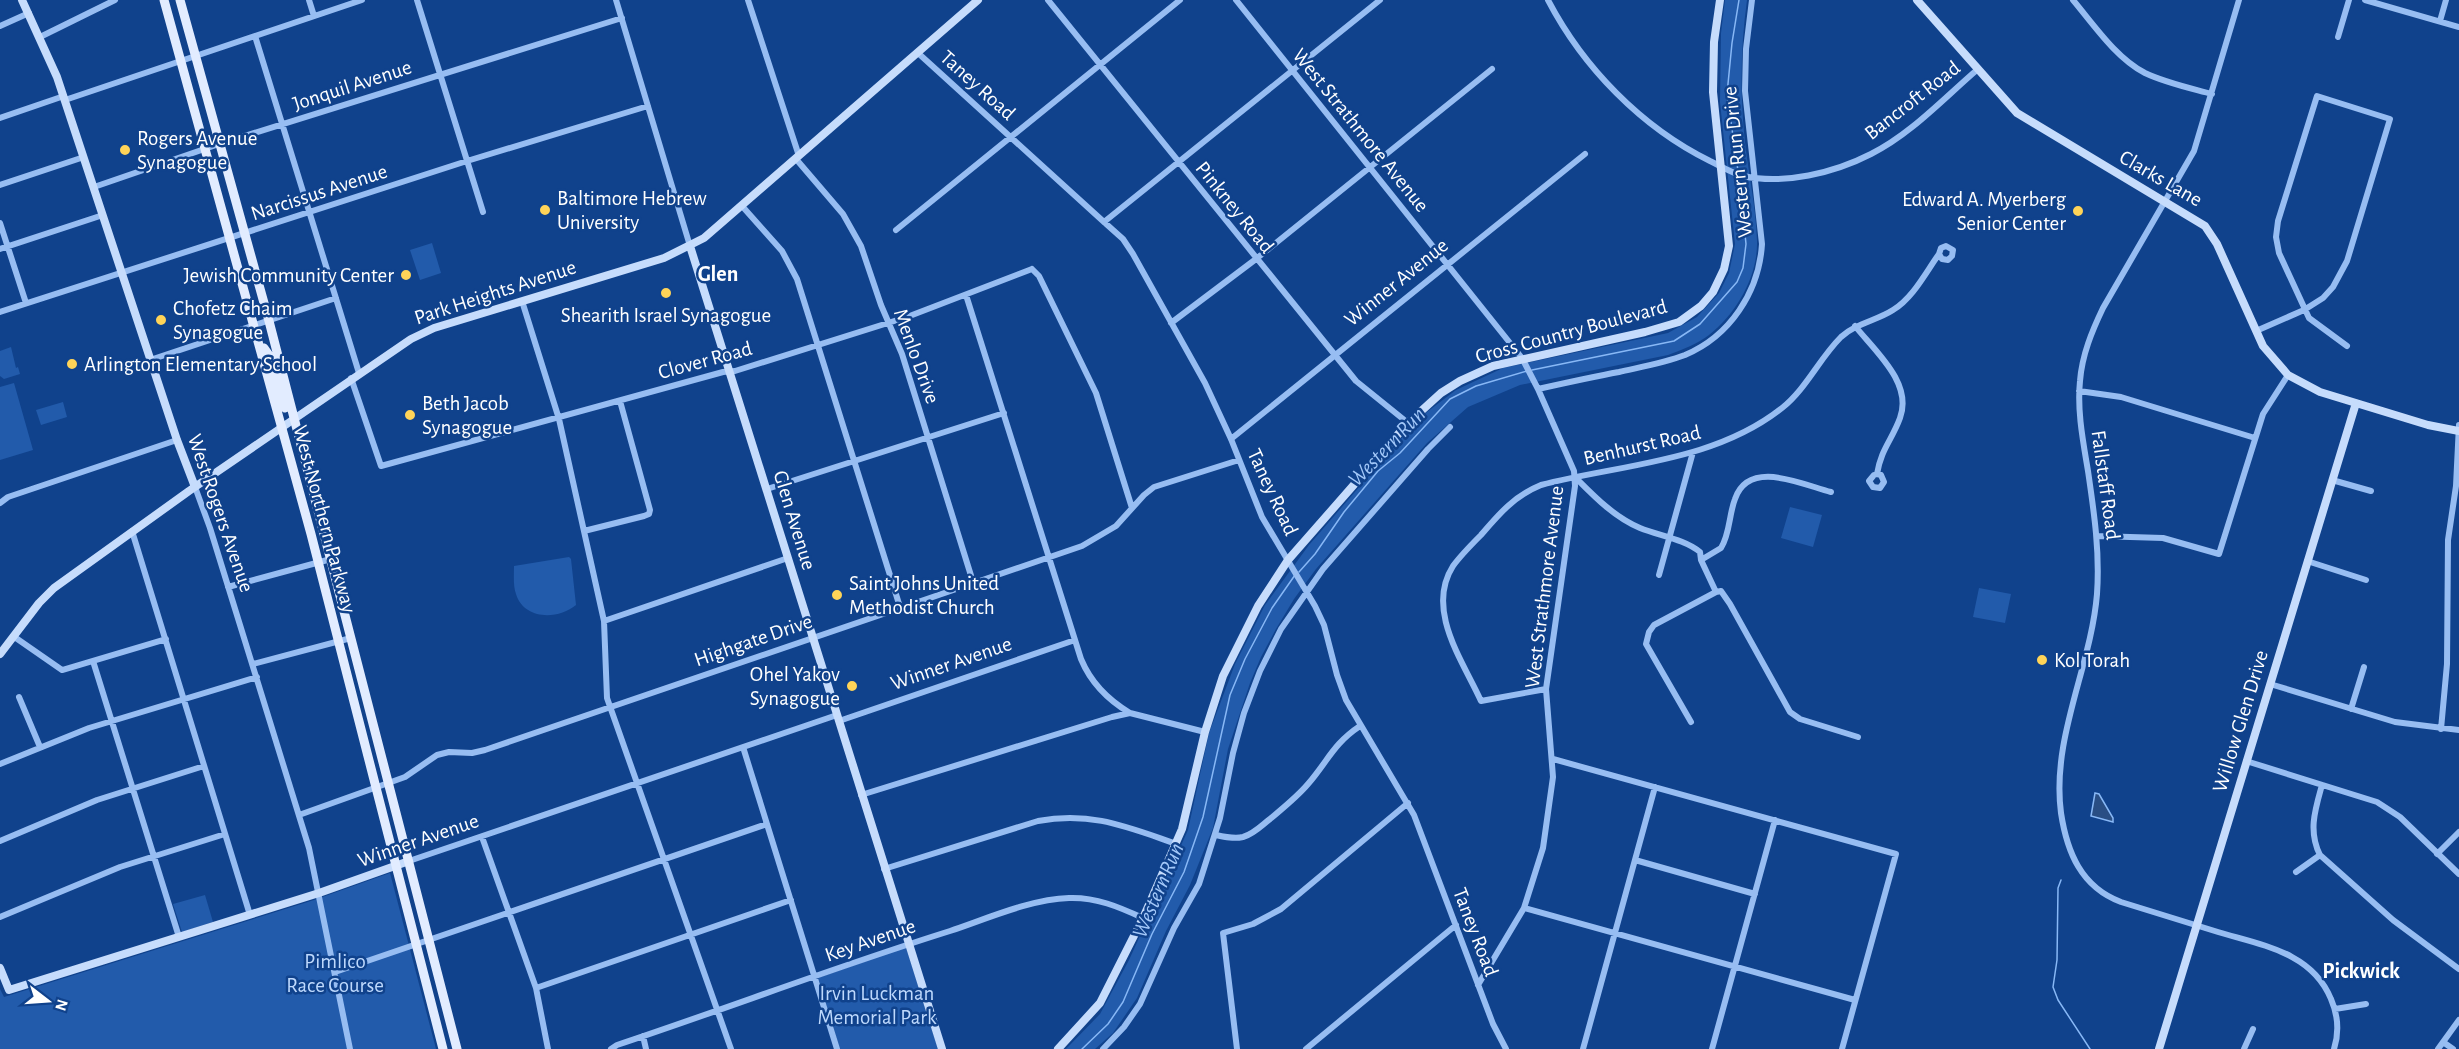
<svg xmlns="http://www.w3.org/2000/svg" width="2459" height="1049" viewBox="0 0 2459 1049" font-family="'Alegreya Sans',sans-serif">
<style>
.green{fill:#225bab}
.water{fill:#294e84;stroke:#88b8f6;stroke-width:1.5}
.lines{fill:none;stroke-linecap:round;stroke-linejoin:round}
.stream{stroke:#88b8f6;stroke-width:1.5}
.street{stroke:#97bdf2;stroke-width:6}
.secondary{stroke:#c6dcfc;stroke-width:8}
.primary{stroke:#e2ecff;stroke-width:9}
.poi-dot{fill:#ffd458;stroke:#10428c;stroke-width:2}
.labels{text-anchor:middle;stroke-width:5;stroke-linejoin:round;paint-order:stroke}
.street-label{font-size:21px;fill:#fff;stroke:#10428c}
.poi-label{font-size:21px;fill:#fff;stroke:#10428c;text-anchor:start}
.park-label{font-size:21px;fill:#bed9fd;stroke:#10428c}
.neighbourhood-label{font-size:22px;font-weight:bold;fill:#fff;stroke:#10428c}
.water-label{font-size:22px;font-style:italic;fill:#a3c8f9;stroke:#10428c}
</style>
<rect width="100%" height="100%" fill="#10428c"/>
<!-- green -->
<path class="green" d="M 1725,0 L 1747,0 C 1741,44 1740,87 1744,132 C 1747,168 1756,204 1757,241 C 1758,276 1737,313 1709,335 C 1697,344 1682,350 1668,355 L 1520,385 L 1468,407 L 1427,443 L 1316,569 L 1294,599 L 1276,629 L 1261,657 L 1250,683 L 1228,749 L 1213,828 L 1190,885 L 1166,931 L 1137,998 L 1113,1033 L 1095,1049 L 1066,1049 L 1100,1014 L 1129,960 L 1188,830 L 1209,733 L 1235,664 L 1265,605 L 1309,545 L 1419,418 L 1456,390 L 1503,368 L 1668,333 L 1697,317 L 1719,293 L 1729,273 L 1735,244 L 1720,102 L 1721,33 Z
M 432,243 L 441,273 L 420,280 L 410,250 Z
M 11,347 L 16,368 L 18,367 L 20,374 L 4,379 L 0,376 L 0,351 Z
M 14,383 L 33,450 L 0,460 L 0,387 Z
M 63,402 L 67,417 L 41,425 L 36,410 Z
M 1790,507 L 1822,515 L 1813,547 L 1781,538 Z
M 569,557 L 571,559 L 576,605 C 558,620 524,620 516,594 C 513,586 514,575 514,566 Z
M 1979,588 L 2011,594 L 2005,623 L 1973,617 Z
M 390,873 L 436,1049 L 0,1049 L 0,989 L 4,997 L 314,900 Z
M 205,895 L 213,922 L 182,932 L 173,904 Z
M 906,947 L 938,1049 L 840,1049 L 818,978 Z"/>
<!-- water -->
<path class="water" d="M 2095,793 L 2099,794 L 2113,818 L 2113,822 L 2091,816 Z"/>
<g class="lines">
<!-- stream -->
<path class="stream" d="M 1738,171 L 1727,94 L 1732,43 L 1739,0
M 1532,370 L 1674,341 L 1700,324 L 1737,282 L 1743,268 L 1746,244 L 1739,176
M 1299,572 L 1315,554 L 1344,512 L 1378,471 L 1400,453 L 1450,399 L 1476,386 L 1527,371
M 2061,880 L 2058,888 L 2057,960 L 2053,987 L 2058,1000 L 2090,1049
M 1082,1049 L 1108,1024 L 1123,1002 L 1152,934 L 1184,872 L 1203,817 L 1230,695 L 1245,659 L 1272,608 L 1295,575"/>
<!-- street -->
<path class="street" d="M 309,0 L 314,16
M 417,0 L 483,212
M 616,0 L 690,246
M 748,0 L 799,156
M 1048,0 L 1356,381 L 1408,423
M 1236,0 L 1522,358 L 1538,389 L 1574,471 L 1575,486 L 1546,689 L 1553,777 L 1543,848 L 1524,908 L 1478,985
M 1548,0 C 1583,67 1641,127 1710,161 C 1721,166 1731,173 1743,176 C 1784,185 1834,173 1871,154 C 1911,134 1944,98 1978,69
M 2073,0 C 2094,25 2116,58 2145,73 C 2166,83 2190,88 2212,94
M 2239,0 L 2194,151 L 2103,308 C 2092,331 2082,355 2080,381 C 2077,411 2083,441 2088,471 C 2094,512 2100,552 2097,594 C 2091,667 2051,738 2061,813 C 2067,852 2081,887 2121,902 C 2153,912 2185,922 2218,932 C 2261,945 2312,952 2331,999 C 2338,1015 2339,1033 2334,1049
M 2365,0 L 2459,27
M 2440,21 L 2446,0
M 0,26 L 29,13
M 255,36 L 359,373
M 40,37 L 115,0
M 2338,37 L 2349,0
M 918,53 L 1104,222 L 1123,239 L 1133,254 L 1205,383 L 1231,439 L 1262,517 L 1315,606 L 1324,625 L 1337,675 L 1346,700 L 1414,815 L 1493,1024 L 1506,1049
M 65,100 L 362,0
M 0,118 L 64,96
M 796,159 L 843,214 L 861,246 L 881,305 L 902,354 L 973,582
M 0,185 L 84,157
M 94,187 L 219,144 L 622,18
M 742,206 L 782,251 L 797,279 L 900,607
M 1104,222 L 1380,0
M 0,223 L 26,303
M 896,230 L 1180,0
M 0,249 L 103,215
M 1032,269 L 1039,276 L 1096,393 L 1132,508
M 966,295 L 1081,659 C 1091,683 1108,700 1130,713
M 522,301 L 559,419 L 604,621 L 607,698 L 731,1049
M 0,312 L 467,161 L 648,106
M 1171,323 L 1256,259 L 1492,69
M 1855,326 C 1875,351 1913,383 1900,418 C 1892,440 1881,449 1877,474 L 1874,475 L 1869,481 L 1873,487 L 1880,488 L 1884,482 L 1881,475 L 1877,474
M 2256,331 L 2304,310 L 2323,298 L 2333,287 L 2347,261 L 2390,119 L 2317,96 L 2278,221 L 2276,237 L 2279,253 L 2309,318 L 2347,346
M 150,360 L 336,298
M 351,378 L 381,466 L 723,372 L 735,371 L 907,317 L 1032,269
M 1538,389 C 1565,383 1592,377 1619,372 C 1641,367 1664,363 1685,355 C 1730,336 1759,292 1762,244 L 1745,91 L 1746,49 L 1752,0
M 2079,391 L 2121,397 L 2255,438
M 1231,439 L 1585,154
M 1575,477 C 1595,497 1614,517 1640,528 C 1660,536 1684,539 1700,552 L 1701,560 L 1716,592 L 1721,591 L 1730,604 L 1790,712 L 1800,719 L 1858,737
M 2332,480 L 2371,491
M 195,487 L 210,528 L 309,848 L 350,1049
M 767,489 L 1004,413
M 0,503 L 8,497 L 177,440
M 132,531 L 250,915
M 584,531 L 644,516 L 649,514 L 650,510 L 620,401
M 2097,536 L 2163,538 L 2219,554 L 2263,414 L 2288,375
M 1701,560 L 1721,548 C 1730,534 1729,514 1735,499 C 1749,458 1803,485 1831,492
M 2307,561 L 2366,580
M 1659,575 L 1693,452
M 228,587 L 331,559
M 604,621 L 788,558
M 13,636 L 62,670 L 166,639
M 93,661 L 179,937
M 253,664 L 351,638
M 2270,684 L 2395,722 L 2459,730
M 1546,689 L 1481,701 C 1463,661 1425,610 1453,566 C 1461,555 1471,545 1481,535 C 1499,514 1514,496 1541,485 C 1622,464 1714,462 1782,408 C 1806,389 1819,359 1841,337 C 1856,323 1876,321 1893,310 C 1913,298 1926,272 1939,254 L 1941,248 L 1946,246 L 1953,250 L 1952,256 L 1948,260 L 1942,259 L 1939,254
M 19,697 L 40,747
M 2351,709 L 2364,667
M 839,721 L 1075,640
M 1691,722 L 1646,644 L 1649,632 L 1654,625 L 1716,592
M 2441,729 L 2447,664 L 2448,540 L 2456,486 L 2459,425
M 743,747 L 837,1049
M 1553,759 L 1896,854 L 1842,1049
M 2246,761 L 2377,802 L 2400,817 L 2459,874
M 0,764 L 89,728 L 257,677
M 2322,785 C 2315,810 2308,831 2320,855 L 2393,920 L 2459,969
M 861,795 L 1112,717 L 1130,713 L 1205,732
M 299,815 L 405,777 L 437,755 L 449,752 L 472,753 L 485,750 L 1082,546 L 1116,526 L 1144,495 L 1154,487 L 1239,460
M 1216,835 C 1225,837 1234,839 1243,837 C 1254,834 1262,825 1270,819 C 1283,808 1297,797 1308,784 C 1328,761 1333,744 1360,726
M 482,837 L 536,988 L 548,1049
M 0,841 L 97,800 L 204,766
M 2437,854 L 2459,832
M 1635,860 L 1755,894
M 409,861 L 837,715
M 884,869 L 1038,821 C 1091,811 1127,827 1177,844
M 2296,872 L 2320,855
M 1524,908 L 1855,1000
M 0,917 L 120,867 L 225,834
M 335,972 L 767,824
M 536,988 L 791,900
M 2335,1009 L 2366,1004
M 643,1036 L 646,1049
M 2443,1042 L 2453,1049
M 611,1049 L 617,1045 C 728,1008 838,966 950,931 C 986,919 1031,899 1069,898 C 1096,897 1119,907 1143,918
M 1103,1049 L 1124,1027 L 1140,1004 L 1174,928 L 1199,884 L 1220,818 L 1233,753 L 1244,713 L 1260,671 L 1281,629 L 1323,569 L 1428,449 L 1450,427
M 1237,1049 L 1223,933 L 1253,924 L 1281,909 L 1408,803
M 1306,1049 L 1456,925
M 1583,1049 L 1655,787
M 1712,1049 L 1775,820
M 2244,1049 L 2253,1029
M 2438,1049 L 2459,1020"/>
<!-- secondary -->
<path class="secondary" d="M 22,0 L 57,77 L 177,440 L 195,487
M 1917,0 L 2017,113 L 2205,226 L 2217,244 L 2263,346 L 2288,375 L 2320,392 L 2428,425 L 2459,431
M 690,246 L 942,1049
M 0,654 L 39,603 L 54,588 L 189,491 L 411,339 L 434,328 L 664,258 L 704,238 L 978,0
M 0,968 L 9,990 L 319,893 L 409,861
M 1058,1049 L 1100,1003 L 1143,918 L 1182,829 L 1205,732 L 1223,676 L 1258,606 L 1288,560 L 1408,423 L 1441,393 L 1460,381 L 1493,366 L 1645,332 L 1679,322 L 1701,306 L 1713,292 L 1724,269 L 1729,246 L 1713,92 L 1714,42 L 1720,0
M 2159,1049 L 2356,403"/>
<!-- primary -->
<path class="primary" d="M 164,0 L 311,534 L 443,1049
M 180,0 L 269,321 L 457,1049
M 264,348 L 271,358 L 285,408"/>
</g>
<!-- markers -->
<g class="poi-dot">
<circle cx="125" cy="150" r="6"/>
<circle cx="545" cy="210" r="6"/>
<circle cx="2078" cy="211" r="6"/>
<circle cx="406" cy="275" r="6"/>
<circle cx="666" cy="293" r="6"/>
<circle cx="161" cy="320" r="6"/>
<circle cx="72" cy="364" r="6"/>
<circle cx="410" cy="415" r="6"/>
<circle cx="837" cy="595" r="6"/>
<circle cx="2042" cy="660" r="6"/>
<circle cx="852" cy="686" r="6"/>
</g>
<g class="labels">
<!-- street labels -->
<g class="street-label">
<text transform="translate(352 85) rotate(-18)" y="7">Jonquil Avenue</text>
<text transform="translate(978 85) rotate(42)" y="7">Taney Road</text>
<text transform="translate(1912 100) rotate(-38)" y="7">Bancroft Road</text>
<text transform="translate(1361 130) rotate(51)" y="7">West Strathmore Avenue</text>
<text transform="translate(1737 162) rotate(-96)" y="7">Western Run Drive</text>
<text transform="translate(2161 178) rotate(30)" y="7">Clarks Lane</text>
<text transform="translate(319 192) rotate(-18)" y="7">Narcissus Avenue</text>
<text transform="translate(1235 207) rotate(51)" y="7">Pinkney Road</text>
<text transform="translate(1396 282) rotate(-39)" y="7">Winner Avenue</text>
<text transform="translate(495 292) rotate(-18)" y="7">Park Heights Avenue</text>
<text transform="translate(1571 331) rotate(-15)" y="7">Cross Country Boulevard</text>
<text transform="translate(917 356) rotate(70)" y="7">Menlo Drive</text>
<text transform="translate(705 360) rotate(-15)" y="7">Clover Road</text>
<text transform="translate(1642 445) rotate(-13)" y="7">Benhurst Road</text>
<text transform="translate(2106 485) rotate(82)" y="7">Fallstaff Road</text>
<text transform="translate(1273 492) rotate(65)" y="7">Taney Road</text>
<text transform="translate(221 513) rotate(71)" y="7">West Rogers Avenue</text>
<text transform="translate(325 519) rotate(75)" y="7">West Northern Parkway</text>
<text transform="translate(795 520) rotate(73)" y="7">Glen Avenue</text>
<text transform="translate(1544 587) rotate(-83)" y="7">West Strathmore Avenue</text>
<text transform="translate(753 640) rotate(-19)" y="7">Highgate Drive</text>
<text transform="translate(951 663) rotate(-19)" y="7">Winner Avenue</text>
<text transform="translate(2240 721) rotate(-73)" y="7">Willow Glen Drive</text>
<text transform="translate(418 840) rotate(-19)" y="7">Winner Avenue</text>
<text transform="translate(1476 932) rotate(69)" y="7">Taney Road</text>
<text transform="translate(870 940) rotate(-19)" y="7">Key Avenue</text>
</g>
<!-- poi labels -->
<g class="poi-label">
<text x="137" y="145">Rogers Avenue<tspan x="137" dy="24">Synagogue</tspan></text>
<text x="557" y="205">Baltimore Hebrew<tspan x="557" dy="24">University</tspan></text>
<text x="2066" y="206" text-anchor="end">Edward A. Myerberg<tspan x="2066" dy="24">Senior Center</tspan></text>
<text x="394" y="282" text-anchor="end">Jewish Community Center</text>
<text x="173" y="315">Chofetz Chaim<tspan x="173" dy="24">Synagogue</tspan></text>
<text x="666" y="322" text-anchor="middle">Shearith Israel Synagogue</text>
<text x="84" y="371">Arlington Elementary School</text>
<text x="422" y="410">Beth Jacob<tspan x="422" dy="24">Synagogue</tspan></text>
<text x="849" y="590">Saint Johns United<tspan x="849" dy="24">Methodist Church</tspan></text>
<text x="2054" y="667">Kol Torah</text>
<text x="840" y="681" text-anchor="end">Ohel Yakov<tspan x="840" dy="24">Synagogue</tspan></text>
</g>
<!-- park labels -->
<g class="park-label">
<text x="335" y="968">Pimlico<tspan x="335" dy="24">Race Course</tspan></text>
<text x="877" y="1000">Irvin Luckman<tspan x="877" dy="24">Memorial Park</tspan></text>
</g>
<!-- neighbourhood labels -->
<g class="neighbourhood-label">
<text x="718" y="281">Glen</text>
<text x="2361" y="978">Pickwick</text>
</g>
<!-- water labels -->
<g class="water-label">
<text transform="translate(1386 446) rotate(-46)" y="8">Western Run</text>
<text transform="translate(1157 890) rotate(-67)" y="8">Western Run</text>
</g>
</g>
<!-- north arrow -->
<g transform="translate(48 1001) rotate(107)" stroke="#10428c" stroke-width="4.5" paint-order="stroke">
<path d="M0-4.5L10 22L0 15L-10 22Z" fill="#ffffff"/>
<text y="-9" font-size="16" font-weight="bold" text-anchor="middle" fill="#ffffff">N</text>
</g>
</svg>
